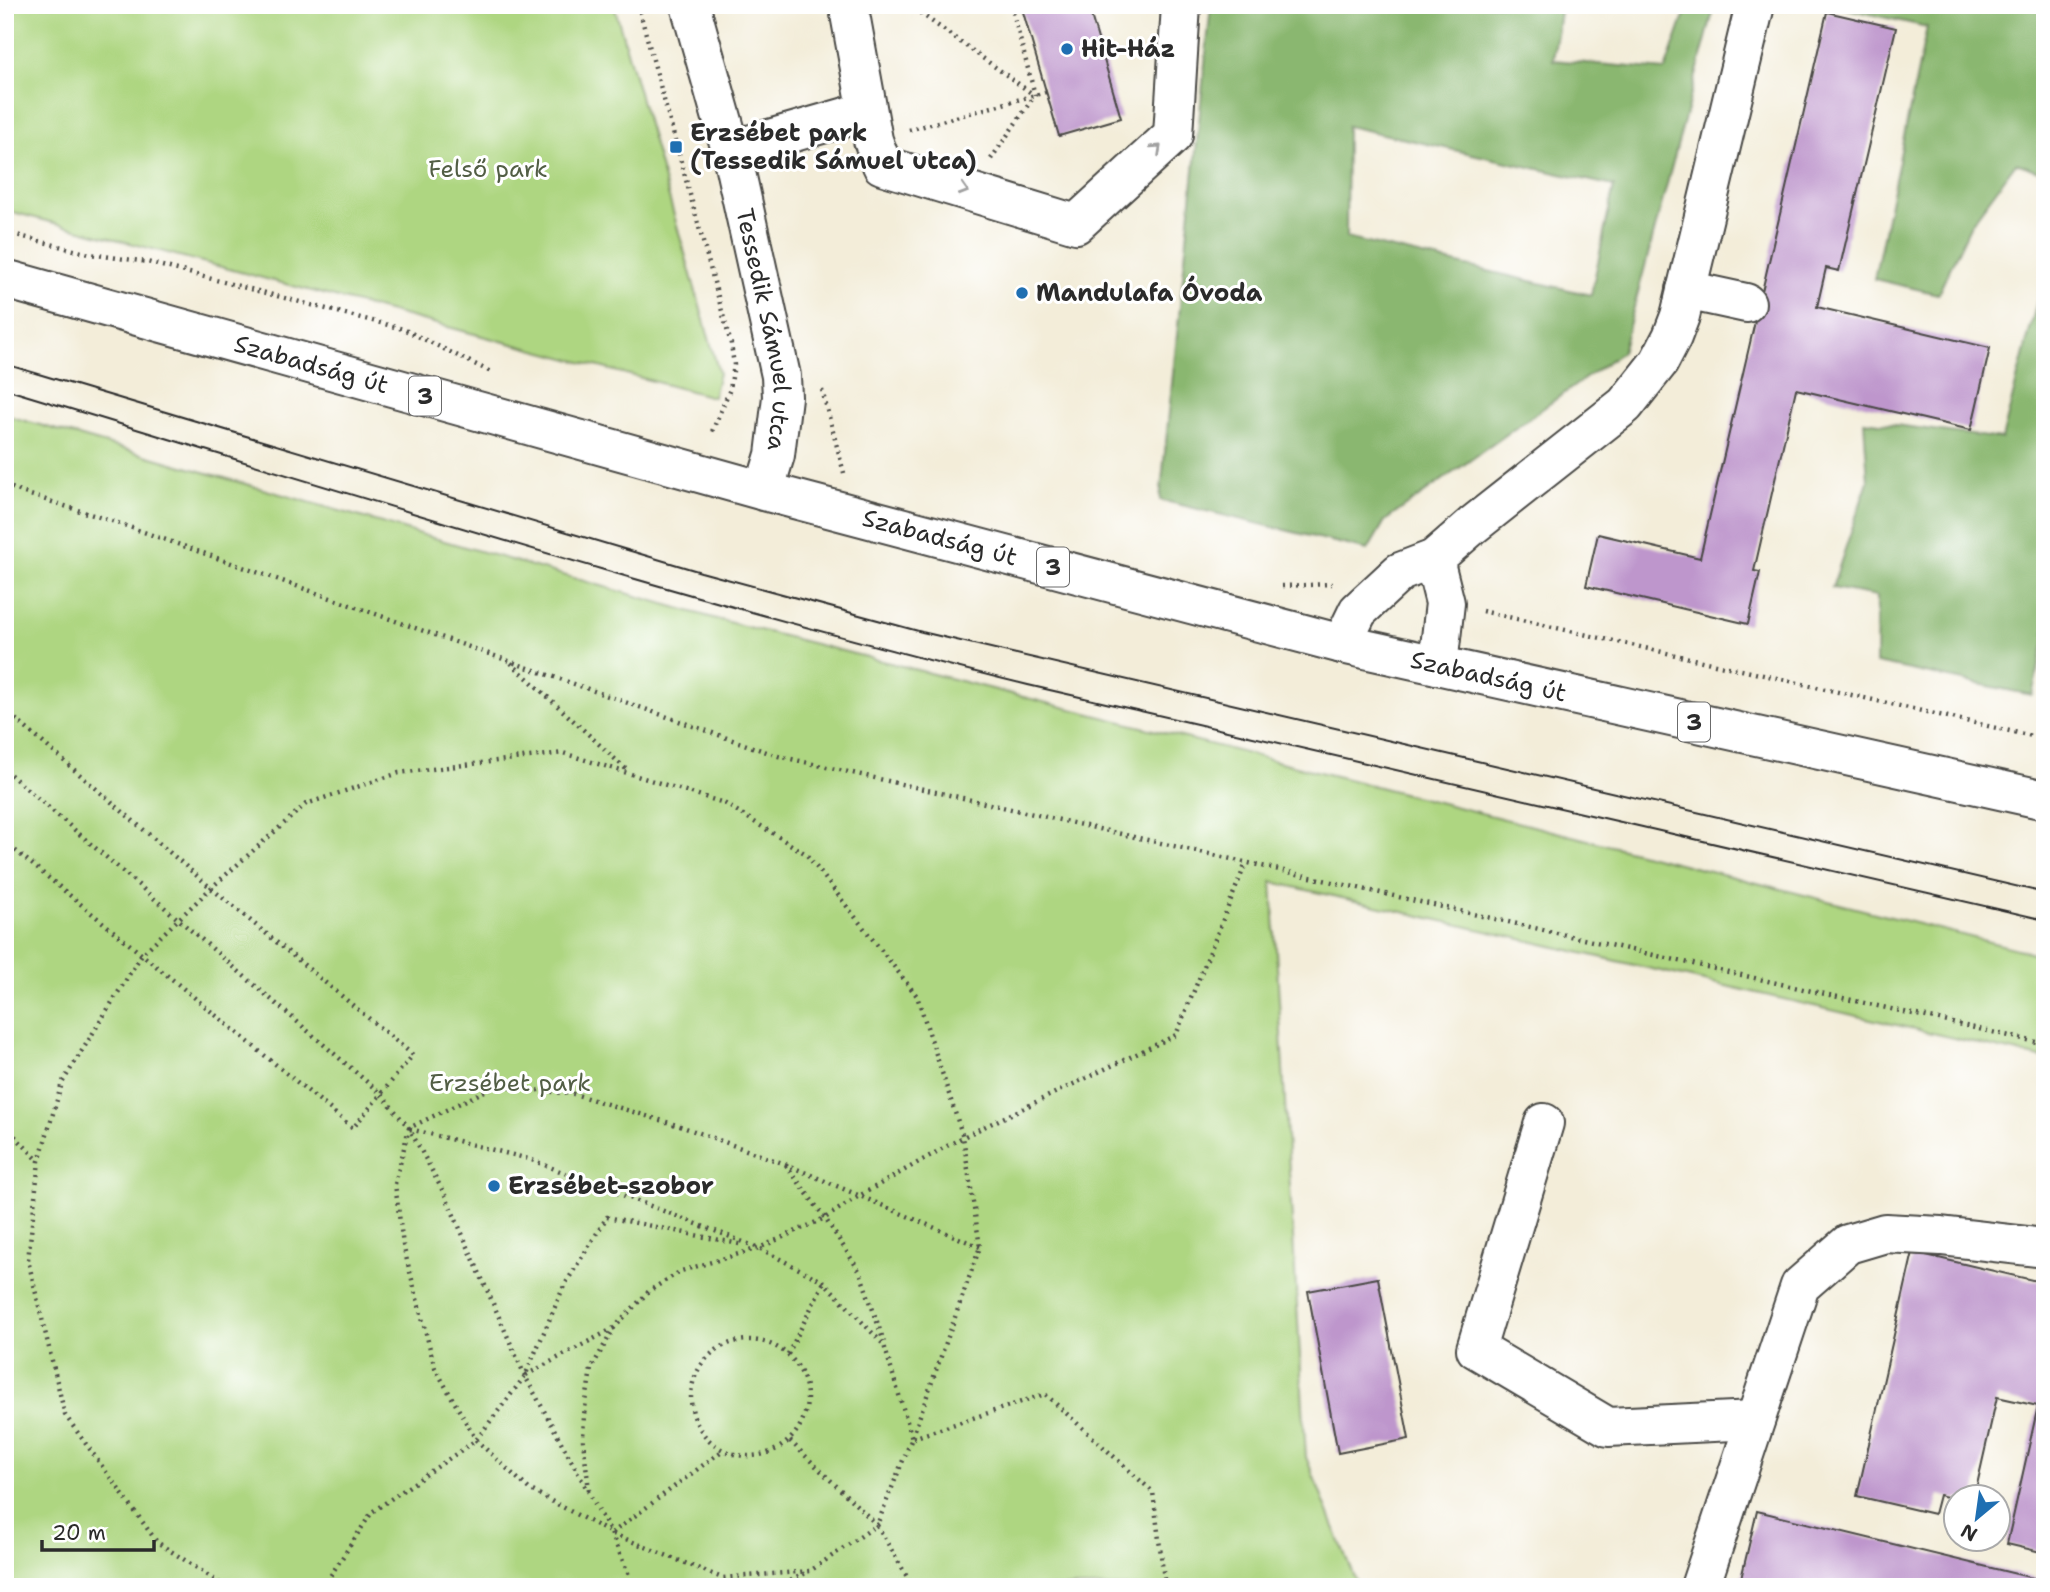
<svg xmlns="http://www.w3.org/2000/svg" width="2050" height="1592" viewBox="0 0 2050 1592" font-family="'Shantell Sans',sans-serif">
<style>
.green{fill:#aed681;stroke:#6c8056;stroke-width:2}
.forest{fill:#8ab76f;stroke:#5a714d;stroke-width:2;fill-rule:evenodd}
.building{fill:#be96cc}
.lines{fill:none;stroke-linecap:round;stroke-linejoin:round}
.minor-casing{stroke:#494845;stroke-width:42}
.major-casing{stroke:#494845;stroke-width:42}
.path{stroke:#494845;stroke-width:4.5;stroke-dasharray:2 5;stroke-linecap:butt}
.minor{stroke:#fff;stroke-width:38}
.major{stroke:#fff;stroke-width:38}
.tram{stroke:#2b2b2b;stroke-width:2}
.oneway{stroke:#a0a0a0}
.poi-dot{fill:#1f6fb2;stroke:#fff;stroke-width:2.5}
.labels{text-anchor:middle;stroke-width:6;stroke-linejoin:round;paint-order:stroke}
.shield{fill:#fff;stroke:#6b6b6b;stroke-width:2}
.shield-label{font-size:23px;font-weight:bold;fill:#2b2b2b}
.poi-label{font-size:24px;font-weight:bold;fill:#2b2b2b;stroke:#fff;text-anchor:start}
.park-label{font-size:24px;fill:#525e45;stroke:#fff}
.street-label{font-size:24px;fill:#2b2b2b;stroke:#fff}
</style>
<rect width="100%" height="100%" fill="#fff"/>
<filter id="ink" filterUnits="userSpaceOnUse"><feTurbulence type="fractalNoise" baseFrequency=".0143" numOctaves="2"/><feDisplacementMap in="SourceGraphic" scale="14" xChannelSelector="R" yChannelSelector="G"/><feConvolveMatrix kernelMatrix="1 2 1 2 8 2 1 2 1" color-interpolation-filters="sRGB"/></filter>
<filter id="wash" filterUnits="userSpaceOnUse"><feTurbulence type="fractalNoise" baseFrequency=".00686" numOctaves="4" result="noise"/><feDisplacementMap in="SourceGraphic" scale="28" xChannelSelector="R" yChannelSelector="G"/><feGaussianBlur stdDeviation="1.57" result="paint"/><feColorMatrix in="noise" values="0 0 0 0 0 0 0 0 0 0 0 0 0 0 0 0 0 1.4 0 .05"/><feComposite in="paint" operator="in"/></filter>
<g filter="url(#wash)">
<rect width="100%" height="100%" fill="#f3edd9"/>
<!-- green -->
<path class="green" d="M 5,5 L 614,5 L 719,373 L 713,397 L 5,210 Z
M 5,415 L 720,620 L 2045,956 L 2045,1059 L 1272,882 L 1306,1457 L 1358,1587 L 5,1587 Z"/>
<!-- forest -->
<path class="forest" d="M 1211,5 L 1561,5 L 1553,60 L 1665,70 L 1688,5 L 1715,5 L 1622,352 L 1385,521 L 1368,550 L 1160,500 ZM 1347,126 L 1614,186 L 1591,295 L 1346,238 Z
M 1830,5 L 2045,5 L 2045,173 L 2016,163 L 1971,224 L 1938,294 L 1874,279 L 1927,27 Z
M 2045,270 L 2045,640 L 2032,695 L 1876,663 L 1877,596 L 1832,588 L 1868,481 L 1864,421 L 2002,439 Z"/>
<g id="blocks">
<!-- building -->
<path class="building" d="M 1021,5 L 1088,5 L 1121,118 L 1059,136 Z
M 1827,12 L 1896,28 L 1839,271 L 1826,268 L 1817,307 L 1990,348 L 1971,430 L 1796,389 L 1754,571 L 1760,572 L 1748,624 L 1586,586 L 1598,534 L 1700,558 Z
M 1913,1252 L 2045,1283 L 2045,1553 L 2007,1544 L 2038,1406 L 1997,1397 L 1974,1498 L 1955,1499 L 1939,1495 L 1934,1514 L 1857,1496 Z
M 1378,1278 L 1409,1439 L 1338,1453 L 1308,1291 Z
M 1757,1511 L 2045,1581 L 2045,1587 L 1756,1587 L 1740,1583 Z"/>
</g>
</g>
<g filter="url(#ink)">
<use href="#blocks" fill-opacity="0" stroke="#494845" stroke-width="2"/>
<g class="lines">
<defs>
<g id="minor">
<path id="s1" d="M 690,5 L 731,150 L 781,376 L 782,397 L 775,455 L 764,491"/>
<path d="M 850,14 L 873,140 L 882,165 L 1076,224 L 1173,135 L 1181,5"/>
<path d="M 731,150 L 867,111"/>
<path d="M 1686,290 L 1746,303"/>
<path d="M 1434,559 L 1445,603 L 1438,665"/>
<path d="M 1342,644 L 1358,611 L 1400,572 L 1434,559 L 1473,525 L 1625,405 L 1659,362 L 1672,337 L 1680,316 L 1755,5"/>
<path d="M 1544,1123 L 1476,1349 L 1608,1427 L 1755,1420"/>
<path d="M 1700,1587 L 1800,1286 L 1848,1244 L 1885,1233 L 1941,1236 L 2045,1248"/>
</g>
<g id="major">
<path id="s2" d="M 5,279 L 764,491 L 1342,644 L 2045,800"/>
</g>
</defs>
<!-- minor casing -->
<use href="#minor" class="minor-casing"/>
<!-- major casing -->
<use href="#major" class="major-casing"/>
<!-- path -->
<path class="path" d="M 638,5 L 731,344 L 734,365 L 730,389 L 711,434
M 909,5 L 1034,95
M 909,130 L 1046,92
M 991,159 L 1035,95 L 1011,5
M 5,232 L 89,254 L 147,262 L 403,329 L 493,373
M 822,390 L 844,473
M 5,485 L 24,493 L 118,523 L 778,756 L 2045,1044
M 1282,586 L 1332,584
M 1482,611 L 2045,739
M 511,663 L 628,771
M 5,710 L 211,888 L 413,1055 L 353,1128 L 5,842
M 5,770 L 381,1094 L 409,1128 L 446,1197 L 525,1376 L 611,1533 L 634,1587
M 5,1126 L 39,1161
M 410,1129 L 529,1159 L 759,1248 L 824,1282 L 884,1345 L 912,1438 L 877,1525 L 913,1587
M 786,1165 L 825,1218 L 860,1272 L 884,1342
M691 1398a58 58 0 1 1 116 0a58 58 0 1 1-116 0Z
M 788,1354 L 824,1282
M 526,1375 L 614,1328
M 913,1438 L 1045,1394 L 1153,1492 L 1165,1587
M 790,1441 L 877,1525 L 810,1571 L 722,1578 L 611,1533 L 529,1489 L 476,1440 L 435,1368 L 403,1245 L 395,1184 L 409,1128 L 495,1086 L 574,1094 L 683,1127 L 785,1164 L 980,1247
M 589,1490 L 583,1440 L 584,1415 L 591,1369 L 614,1328 L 649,1291 L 681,1271 L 759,1248 L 825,1218 L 859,1196 L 963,1137 L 1176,1035 L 1246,863
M 612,1533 L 722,1451
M 226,1587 L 157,1542 L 65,1415 L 28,1260 L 39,1161 L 62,1083 L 142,954 L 211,888 L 306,804 L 399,773 L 563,753 L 724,803 L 806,854 L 917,996 L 963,1137 L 980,1247 L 912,1438
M 323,1587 L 372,1512 L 476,1440 L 525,1376 L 564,1286 L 607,1217 L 744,1245
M 778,1587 L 806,1573"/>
<!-- minor -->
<use href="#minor" class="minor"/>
<!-- major -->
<use href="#major" class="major"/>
<!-- tram -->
<path class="tram" d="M 5,364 L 701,572 L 922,632 L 2045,893
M 5,389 C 345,492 684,600 1028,685 L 2045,920"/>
</g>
<!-- one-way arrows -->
<defs><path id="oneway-chevron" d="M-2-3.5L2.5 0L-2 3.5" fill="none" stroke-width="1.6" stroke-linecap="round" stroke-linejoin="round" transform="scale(1.75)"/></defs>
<g class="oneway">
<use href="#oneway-chevron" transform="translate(1157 149) rotate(-43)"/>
<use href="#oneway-chevron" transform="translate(964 190) rotate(17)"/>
</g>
</g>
<!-- markers -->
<g class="poi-dot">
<circle cx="1067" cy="49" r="7"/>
<rect x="669" y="140" width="14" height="14" rx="3.5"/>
<circle cx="1022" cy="293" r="7"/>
<circle cx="494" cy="1186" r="7"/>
</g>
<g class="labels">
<!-- shield labels -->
<g class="shield">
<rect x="409" y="376.5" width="32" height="39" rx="5"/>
<rect x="1037" y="547.5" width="32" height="39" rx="5"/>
<rect x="1678" y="702.5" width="32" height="39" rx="5"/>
</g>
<g class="shield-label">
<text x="425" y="404">3</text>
<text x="1053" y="575">3</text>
<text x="1694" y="730">3</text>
</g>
<!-- poi labels -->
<g class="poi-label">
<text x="1081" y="57">Hit-Ház</text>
<text x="690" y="141">Erzsébet park<tspan x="690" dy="28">(Tessedik Sámuel utca)</tspan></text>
<text x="1036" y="301">Mandulafa Óvoda</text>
<text x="508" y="1194">Erzsébet-szobor</text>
</g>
<!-- park labels -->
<g class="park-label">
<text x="488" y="177">Felső park</text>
<text x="510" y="1091">Erzsébet park</text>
</g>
<!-- street labels -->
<g class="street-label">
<text dy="8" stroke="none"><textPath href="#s1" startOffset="334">Tessedik Sámuel utca</textPath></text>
<text dy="8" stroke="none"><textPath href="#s2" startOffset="318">Szabadság út</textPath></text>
<text dy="8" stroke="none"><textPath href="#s2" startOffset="970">Szabadság út</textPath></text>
<text dy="8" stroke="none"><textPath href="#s2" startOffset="1536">Szabadság út</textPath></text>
</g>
</g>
<!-- margin -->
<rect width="2050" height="1592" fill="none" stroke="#fff" stroke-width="28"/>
<!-- north arrow -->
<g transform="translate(1977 1518) rotate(209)"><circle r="33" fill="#ffffff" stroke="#aaaaaa" stroke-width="2"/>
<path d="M0-5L12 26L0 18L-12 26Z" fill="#1f6fb2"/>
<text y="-10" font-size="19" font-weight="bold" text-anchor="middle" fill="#2b2b2b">N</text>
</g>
<!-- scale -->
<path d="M42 1540v10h112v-10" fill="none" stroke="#2b2b2b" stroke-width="3.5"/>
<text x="52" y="1540" font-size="21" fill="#2b2b2b" stroke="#ffffff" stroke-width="5" paint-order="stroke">20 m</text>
</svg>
